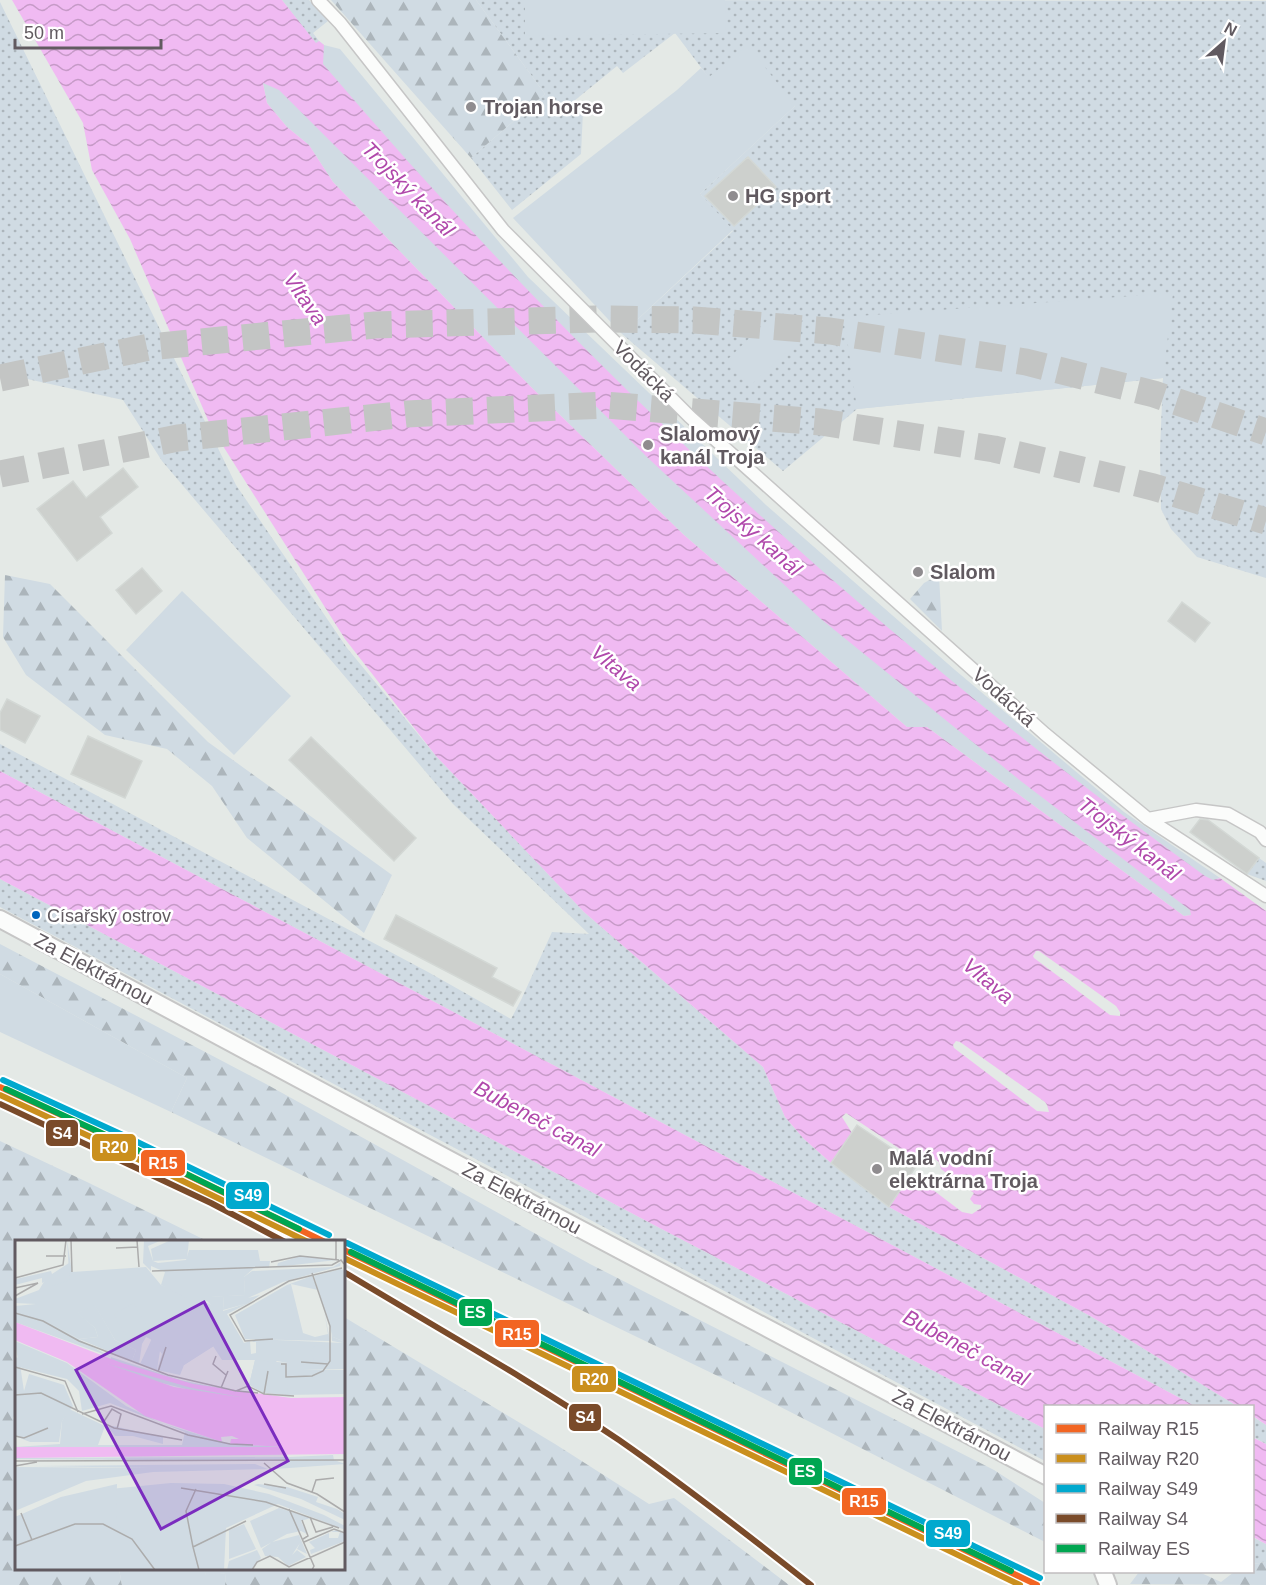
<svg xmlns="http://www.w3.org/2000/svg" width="1266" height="1585" viewBox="0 0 1266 1585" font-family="Arial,sans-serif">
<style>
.grass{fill:url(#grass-dots)}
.forest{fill:url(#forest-firs)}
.park{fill:#d0dbe3}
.water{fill:url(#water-waves);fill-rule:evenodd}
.building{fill:#cdd0cd;stroke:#d3d8d5;stroke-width:1.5}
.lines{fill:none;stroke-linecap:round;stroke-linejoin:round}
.trunk-tunnel{stroke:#c3c5c4;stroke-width:27;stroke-dasharray:27 14;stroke-linecap:butt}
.pedestrian-casing{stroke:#c6c6c6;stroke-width:15}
.minor-casing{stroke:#c6c6c6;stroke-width:20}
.pedestrian{stroke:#fbfcfb;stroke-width:12}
.minor{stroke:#fbfcfb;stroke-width:16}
.rail-1-casing{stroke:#fff;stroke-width:10}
.rail-2-casing{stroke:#fff;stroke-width:10}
.rail-3-casing{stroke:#fff;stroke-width:10}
.rail-4-casing{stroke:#fff;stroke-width:10}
.rail-5-casing{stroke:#fff;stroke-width:10}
.rail-1{stroke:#f26522;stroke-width:6}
.rail-2{stroke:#ca8f1d;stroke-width:6}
.rail-3{stroke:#00a9ce;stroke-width:6}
.rail-4{stroke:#7a4b2a;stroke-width:6}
.rail-5{stroke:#00a651;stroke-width:6}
.poi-dot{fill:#8f8c8f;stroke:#fff;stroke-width:2}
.bus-dot{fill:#0065bd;stroke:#fff;stroke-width:2}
.labels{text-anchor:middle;stroke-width:5;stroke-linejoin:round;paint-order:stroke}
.bus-label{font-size:18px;fill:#615a60;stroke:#fff;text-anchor:start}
.poi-label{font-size:20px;font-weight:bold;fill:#615a60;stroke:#fff;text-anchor:start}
.street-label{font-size:20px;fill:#615a60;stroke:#fff}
.water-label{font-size:21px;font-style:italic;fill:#b048ab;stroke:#fff}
.inset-road{fill:none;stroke:#acacac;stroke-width:1.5}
.view{fill:#7b2cbf;fill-opacity:0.15;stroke:#7b2cbf;stroke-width:3}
.inset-edge{fill:none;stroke:#615a60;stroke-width:3}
.line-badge{stroke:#fff;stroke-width:2}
.badge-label{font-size:16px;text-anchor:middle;font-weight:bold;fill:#fff}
</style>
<defs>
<pattern id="grass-dots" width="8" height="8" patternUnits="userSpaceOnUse" patternTransform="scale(1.5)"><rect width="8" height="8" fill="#d0dbe3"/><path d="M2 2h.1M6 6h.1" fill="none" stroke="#acb5bb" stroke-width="1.8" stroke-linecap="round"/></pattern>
<pattern id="forest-firs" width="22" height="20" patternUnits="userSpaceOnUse" patternTransform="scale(1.5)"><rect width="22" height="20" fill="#d0dbe3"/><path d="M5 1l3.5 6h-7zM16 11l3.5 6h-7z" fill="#acb5bb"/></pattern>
<pattern id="water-waves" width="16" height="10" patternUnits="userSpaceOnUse" patternTransform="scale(1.5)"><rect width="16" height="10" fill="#f0baf2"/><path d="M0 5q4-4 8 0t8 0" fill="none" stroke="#c69ac7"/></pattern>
</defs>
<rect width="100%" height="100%" fill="#e4e9e6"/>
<!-- grass -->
<path class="grass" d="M 282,0 L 309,0 L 328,21 L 313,33 L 319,41 L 316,44 Z
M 476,0 L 1266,1 L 1266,578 L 1197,557 L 1171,529 L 1161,509 L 1160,451 L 1163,378 L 857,409 L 783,471 L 622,334 L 733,231 L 700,194 L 795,106 L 709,78 L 675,33 L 623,73 L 617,66 L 574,101 L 583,111 L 581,154 L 512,210 L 471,158 L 545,94 Z
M 0,2 L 236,485 L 347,648 L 436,756 L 584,912 L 763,1067 L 785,1117 L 804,1139 L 831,1163 L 889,1207 L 1092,1317 L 1237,1406 L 1195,1406 L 0,771 L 0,744 L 428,972 L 511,1019 L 521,1000 L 552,932 L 589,934 L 453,804 L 162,461 L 123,400 L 0,373 Z
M 1259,858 L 1266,863 L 1266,881 L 1247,874 Z
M 0,879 L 654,1225 L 1045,1429 L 1045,1461 L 0,907 Z
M 1252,1416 L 1266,1425 L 1266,1444 L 1253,1437 Z
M 1252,1537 L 1266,1544 L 1266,1562 L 1253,1564 Z"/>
<!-- forest -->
<path class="forest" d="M 331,0 L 476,0 L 545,94 L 471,158 Z
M 5,575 L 50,584 L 208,742 L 392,875 L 364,933 L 247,838 L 212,786 L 167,749 L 105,735 L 26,675 L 3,637 Z
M 939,575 L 942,631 L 910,599 L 924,583 Z
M 0,944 L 266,1084 L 590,1264 L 994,1470 L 1045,1503 L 1045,1542 L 753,1393 L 171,1112 L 187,1078 L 0,974 Z
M 0,1141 L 87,1182 L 207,1241 L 16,1242 L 16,1413 L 13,1418 L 16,1421 L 16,1568 L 119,1569 L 122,1585 L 0,1585 Z
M 344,1317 L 555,1444 L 649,1504 L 674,1498 L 789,1585 L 225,1585 L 226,1573 L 206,1576 L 204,1569 L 344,1568 Z
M 1266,1562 L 1266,1585 L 1130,1584 L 1139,1572 L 1199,1572 L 1221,1582 L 1234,1572 L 1252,1572 L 1253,1564 Z"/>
<!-- park -->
<path class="park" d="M 525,0 L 725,0 L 726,33 L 525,36 Z
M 319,41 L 324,45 L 340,49 L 528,277 L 766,505 L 955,670 L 1124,812 L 1220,878 L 1213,880 L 1192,915 L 1184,916 L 927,727 L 907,727 L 684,535 L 530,386 L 333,182 L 309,145 L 287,127 L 267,103 L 263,83 Z
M 748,45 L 795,106 L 700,194 L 733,230 L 622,334 L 513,218 L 677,90 L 701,68 L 709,77 Z
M 1173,293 L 1163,378 L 857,409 L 844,317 Z
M 772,316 L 797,342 L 750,386 L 726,361 Z
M 182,591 L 291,696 L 234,755 L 126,650 Z
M 0,974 L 187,1078 L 171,1112 L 0,1032 Z
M 119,1569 L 204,1569 L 206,1575 L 226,1573 L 225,1585 L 122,1585 Z"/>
<!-- water -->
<path class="water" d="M 12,0 L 282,0 L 316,43 L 319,41 L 324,45 L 323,64 C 582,369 881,642 1205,876 L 1213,880 L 1220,878 L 1266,911 L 1266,1425 L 1253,1416 L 1252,1406 L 1237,1406 L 1092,1317 L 889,1207 L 912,1174 L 962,1212 L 972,1214 L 981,1208 L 981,1205 L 974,1204 L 970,1199 L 974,1193 L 941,1169 L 939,1162 L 931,1156 L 924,1165 L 846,1113 L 842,1117 L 852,1133 L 831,1163 L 804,1139 L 785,1117 L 763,1067 L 584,912 L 436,756 L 345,639 L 211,427 L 130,239 L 92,170 L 83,123 ZM 263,83 L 279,90 L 649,459 L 821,619 L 1022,782 L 1190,910 L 1191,915 L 1184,916 L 927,727 L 907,727 L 684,535 L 530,386 L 333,182 L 309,145 L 287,127 L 267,103 ZM 1036,951 L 1039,951 L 1116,1006 L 1120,1012 L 1120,1016 L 1110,1015 L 1034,958 L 1033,956 ZM 956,1041 L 960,1042 L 1045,1102 L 1047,1105 L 1049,1112 L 1037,1111 L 954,1048 L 953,1045 Z
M 0,771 L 1195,1406 L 1046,1406 L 1045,1429 L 654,1225 L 0,879 Z
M 1252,1437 L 1266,1444 L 1266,1544 L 1253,1537 Z"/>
<!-- building -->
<path class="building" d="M 748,157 L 776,187 L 734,226 L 705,196 Z
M 123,468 L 138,487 L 100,517 L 112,533 L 77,561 L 37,509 L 73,481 L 86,498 Z
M 142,568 L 162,591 L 136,614 L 116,590 Z
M 1182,602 L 1210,623 L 1195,642 L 1168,621 Z
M 7,699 L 40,716 L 25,743 L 0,730 L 0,713 Z
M 88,736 L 142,761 L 125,798 L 71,774 Z
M 311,737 L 416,838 L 394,861 L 289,760 Z
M 1200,819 L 1208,820 L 1259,858 L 1247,874 L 1190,832 Z
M 396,915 L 497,968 L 492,977 L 521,992 L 513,1006 L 384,939 Z
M 857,1125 L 917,1165 L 889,1207 L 831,1163 Z"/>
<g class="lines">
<!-- trunk-tunnel -->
<path class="trunk-tunnel" d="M 0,378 L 149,347 L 375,325 L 601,319 L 694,320 L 830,331 L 1026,362 L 1154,394 L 1266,432
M 0,474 L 178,438 L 407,414 L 605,405 L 821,422 L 994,449 L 1153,487 L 1266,521"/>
<defs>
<path id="pedestrian" d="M 318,0 L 340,23 L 503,230 L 690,417 L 1045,734 L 1148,819 L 1196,810 L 1228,814 L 1260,832 L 1266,840
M 1148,819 L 1266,896"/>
<path id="minor" d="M 0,919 L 452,1161 L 1046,1476
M 1103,1572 L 1108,1585"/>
</defs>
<!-- pedestrian casing -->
<use href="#pedestrian" class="pedestrian-casing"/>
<!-- minor casing -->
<use href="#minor" class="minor-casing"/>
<!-- pedestrian -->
<use href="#pedestrian" class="pedestrian"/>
<!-- minor -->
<use href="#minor" class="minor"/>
<defs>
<path id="rail-1" d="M 0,1087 L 122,1143 L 325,1242
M 344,1250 L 1037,1585"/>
<path id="rail-2" d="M 0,1095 L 119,1150 L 308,1242
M 344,1258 L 1020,1585"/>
<path id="rail-3" d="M 3,1080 L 125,1136 L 329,1235
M 347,1243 L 1040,1578"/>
<path id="rail-4" d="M 0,1104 L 211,1203 L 285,1242
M 344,1272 C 435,1327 530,1380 619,1440 C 685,1486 748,1535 811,1585"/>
<path id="rail-5" d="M 6,1089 L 123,1143 L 299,1229
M 351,1252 L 1011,1571"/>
</defs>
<!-- rail-1 casing -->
<use href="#rail-1" class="rail-1-casing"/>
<!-- rail-2 casing -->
<use href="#rail-2" class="rail-2-casing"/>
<!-- rail-3 casing -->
<use href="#rail-3" class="rail-3-casing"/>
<!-- rail-4 casing -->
<use href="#rail-4" class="rail-4-casing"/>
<!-- rail-5 casing -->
<use href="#rail-5" class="rail-5-casing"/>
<!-- rail-1 -->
<use href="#rail-1" class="rail-1"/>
<!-- rail-2 -->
<use href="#rail-2" class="rail-2"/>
<!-- rail-3 -->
<use href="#rail-3" class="rail-3"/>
<!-- rail-4 -->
<use href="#rail-4" class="rail-4"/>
<!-- rail-5 -->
<use href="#rail-5" class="rail-5"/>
</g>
<!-- markers -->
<g class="poi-dot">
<circle cx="471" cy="107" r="6"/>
<circle cx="733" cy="196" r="6"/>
<circle cx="648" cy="445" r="6"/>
<circle cx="918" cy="572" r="6"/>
<circle cx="877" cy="1169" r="6"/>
</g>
<circle class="bus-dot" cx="36" cy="915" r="5"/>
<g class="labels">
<!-- bus labels -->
<g class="bus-label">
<text x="47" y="922">Císařský ostrov</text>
</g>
<!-- poi labels -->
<g class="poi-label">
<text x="483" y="114">Trojan horse</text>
<text x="745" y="203">HG sport</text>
<text x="660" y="441">Slalomový<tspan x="660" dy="23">kanál Troja</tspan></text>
<text x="930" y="579">Slalom</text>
<text x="889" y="1165">Malá vodní<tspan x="889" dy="23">elektrárna Troja</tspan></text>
</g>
<!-- street labels -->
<g class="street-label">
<text transform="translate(644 371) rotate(45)" y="7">Vodácká</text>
<text transform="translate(1004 697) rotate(42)" y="7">Vodácká</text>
<text transform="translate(94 969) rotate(28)" y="7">Za Elektrárnou</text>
<text transform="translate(522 1198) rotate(28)" y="7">Za Elektrárnou</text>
<text transform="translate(952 1425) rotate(28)" y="7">Za Elektrárnou</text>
</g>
<!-- water labels -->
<g class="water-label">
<text transform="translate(408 189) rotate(46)" y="7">Trojský kanál</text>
<text transform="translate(305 299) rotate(55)" y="7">Vltava</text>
<text transform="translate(753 531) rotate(42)" y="7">Trojský kanál</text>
<text transform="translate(616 668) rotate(40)" y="7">Vltava</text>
<text transform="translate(1129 839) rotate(38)" y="7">Trojský kanál</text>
<text transform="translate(988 981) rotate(40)" y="7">Vltava</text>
<text transform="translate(537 1119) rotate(28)" y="7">Bubeneč canal</text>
<text transform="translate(966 1348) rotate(28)" y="7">Bubeneč canal</text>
</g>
</g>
<!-- overview -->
<g transform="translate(15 1240)">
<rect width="330" height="330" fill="#e4e9e6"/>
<path d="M 52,0 L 57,32 L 131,27 L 146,45 L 197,65 L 197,57 L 209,56 L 208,71 L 230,64 L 229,37 L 237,31 L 318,27 L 326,22 L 325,26 L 268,42 L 233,58 L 245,55 L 234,63 L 212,74 L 229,103 L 235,101 L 236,114 L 241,113 L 241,102 L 237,102 L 240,99 L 328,103 L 317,101 L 316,83 L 318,97 L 330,102 L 330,129 L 288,130 L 330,130 L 330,154 L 270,155 L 273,123 L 262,121 L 234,145 L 240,120 L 207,120 L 198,106 L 169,125 L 165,135 L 142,130 L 147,114 L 137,100 L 131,97 L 127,104 L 124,124 L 117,121 L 121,110 L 100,100 L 80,66 L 63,73 L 80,88 L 83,97 L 64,99 L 29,80 L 96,117 L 0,82 L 0,66 L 21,64 L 0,63 L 0,59 L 24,50 L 30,40 L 54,32 ZM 156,0 L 174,0 L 172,19 L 138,21 L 136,9 ZM 297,36 L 303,50 L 276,44 L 288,93 L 300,97 L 313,94 L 309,70 L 315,101 L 230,99 L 220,75 L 272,45 ZM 0,101 L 52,123 L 111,166 L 146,183 L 215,204 L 269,207 L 0,207 L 45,204 L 47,181 L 54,169 L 90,186 L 83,205 L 167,205 L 170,192 L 95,163 L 67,171 L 64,151 L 52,139 L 4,127 ZM 275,217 L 270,221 L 0,219 L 0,218 ZM 264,268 L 296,278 L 286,281 L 292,294 L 286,291 L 272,294 L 246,308 L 235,281 ZM 229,284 L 241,309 L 214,319 L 214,290 ZM 321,290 L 330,294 L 330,301 L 296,314 L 295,310 L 300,308 L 294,302 L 314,293 L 314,298 L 323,298 L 325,292 L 316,292 ZM 284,295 L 292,314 L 282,309 L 285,303 L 277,315 L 282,310 L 291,317 L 273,326 L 263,317 L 250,316 L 247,309 L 257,302 ZM 242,310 L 246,318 L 236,330 L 212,330 L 214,321 Z" fill="#d0dbe3"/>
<path d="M 129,0 L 147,0 L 133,6 L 138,21 L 143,23 L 171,20 L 174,10 L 243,10 L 245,21 L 255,21 L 254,28 L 240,27 L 229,37 L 230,55 L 197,57 L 197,66 L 192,61 L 181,63 L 146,45 L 150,32 L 136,26 L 136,31 L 128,23 ZM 286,16 L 321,20 L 262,27 L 263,23 ZM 54,23 L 55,40 L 37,46 L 35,39 L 27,43 L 27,38 L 0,45 L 1,39 L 36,31 L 37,34 ZM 80,65 L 100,100 L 121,110 L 117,121 L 64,99 L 83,97 L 80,88 L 62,73 ZM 98,186 L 148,197 L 148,204 L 118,196 L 100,196 L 93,187 ZM 318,215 L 319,220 L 330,224 L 260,229 L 275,217 ZM 240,224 L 253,229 L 138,232 L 137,228 L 18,226 ZM 156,243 L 209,244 L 254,254 L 309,275 L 330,286 L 330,290 L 263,264 L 211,288 L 209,330 L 144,330 L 0,277 L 85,250 ZM 243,244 L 272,247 L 303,257 L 301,262 L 322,269 L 330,274 L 330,280 L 286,259 L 239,245 Z" fill="#d0dbe3"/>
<path d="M 326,29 L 330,31 L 330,102 L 318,97 L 299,36 ZM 119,63 L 136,94 L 116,105 L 99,74 ZM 139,94 L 147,98 L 142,130 L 125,124 ZM 195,97 L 199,106 L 169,125 L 163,117 ZM296 113a8 8 0 1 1 16 0a8 8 0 1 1-16 0ZM 0,117 L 4,118 L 9,151 L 14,134 L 49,145 L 58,166 L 47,181 L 44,202 L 15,202 L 0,196 ZM 96,117 L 165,140 L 231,153 L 230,158 L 191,154 L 135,140 L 94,126 ZM 240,120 L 273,123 L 272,155 L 249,153 L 234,145 ZM 0,227 L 138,228 L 138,232 L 71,241 L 0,271 ZM 102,244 L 101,284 L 122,298 L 145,330 L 0,330 L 0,277 L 46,257 ZM 160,270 L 172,284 L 164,290 L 153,275 ZM 165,310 L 173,314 L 176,323 L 163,324 L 154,315 Z" fill="#d0dbe3"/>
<path d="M 230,55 L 230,64 L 208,70 L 209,56 Z" fill="#d0dbe3"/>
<path d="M 0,82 L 107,123 L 178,144 L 276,158 L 330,157 L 330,214 L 0,218 L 0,207 L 269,207 L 215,204 L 216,199 L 224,199 L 217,196 L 206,197 L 207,202 L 130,176 L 52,122 L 0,100 ZM 93,124 L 177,148 L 230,158 L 159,147 Z" fill="#f0baf2" fill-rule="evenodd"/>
<path class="inset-road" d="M 56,0 L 57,32M 122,0 L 124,27M 321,0 L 321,19M 101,8 L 123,7M 31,16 L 51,16M 256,22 L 285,16 L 324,20M 137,31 L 317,25 L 326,20 L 329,24M 0,38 L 48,25 L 51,0M 0,48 L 23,43 L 0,56M 0,73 L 28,81 L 64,101 L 153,135 L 221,151 L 233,146 L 249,154 L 279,156M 258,99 L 230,101 L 215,75 L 274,41 L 327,28M 201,116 L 198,124 L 211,135M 286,122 L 313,124M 266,124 L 271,124 L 271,137 L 297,136 L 308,131 L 315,121 L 315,86 L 297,33M 0,127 L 50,141 L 63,172M 143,132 L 151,107M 206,148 L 213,131M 222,151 L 243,153M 249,154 L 253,131M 0,155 L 26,153 L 99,188 L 167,200M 67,174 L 96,166 L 173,195 L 215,204 L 238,205M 88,183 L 97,169 L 106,174 L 102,189M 0,196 L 9,198 L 33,188M 0,221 L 330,220M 249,223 L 272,243 L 302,254 L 330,272M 0,226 L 22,222M 249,244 L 271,248M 166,248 L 251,262 L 324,288M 297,252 L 301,240 L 319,238M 274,269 L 299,326 L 297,330M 6,273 L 17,300M 295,277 L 301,292 L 318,287M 287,280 L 293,296 L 288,299M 289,302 L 319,289 L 330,293M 0,306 L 60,284 L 88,284 L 117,299 L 140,330M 178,307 L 171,271 L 181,249M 184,330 L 178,307 L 231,281M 237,330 L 242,322 L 255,316 L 274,327 L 330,302"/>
<path class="view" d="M 189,62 L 273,221 L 146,289 L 61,130 Z"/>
<rect width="330" height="330" class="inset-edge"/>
</g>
<g class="line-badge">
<rect x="45" y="1119" width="34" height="28" rx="6" fill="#7a4b2a"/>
<rect x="91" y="1133" width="46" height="29" rx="6" fill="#ca8f1d"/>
<rect x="140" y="1149" width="46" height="28" rx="6" fill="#f26522"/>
<rect x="225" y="1181" width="45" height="29" rx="6" fill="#00a9ce"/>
<rect x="458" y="1298" width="35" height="29" rx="6" fill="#00a651"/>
<rect x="494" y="1319" width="46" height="29" rx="6" fill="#f26522"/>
<rect x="571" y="1365" width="46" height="28" rx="6" fill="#ca8f1d"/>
<rect x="568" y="1403" width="34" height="29" rx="6" fill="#7a4b2a"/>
<rect x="788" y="1457" width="35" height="29" rx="6" fill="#00a651"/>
<rect x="841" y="1487" width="46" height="29" rx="6" fill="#f26522"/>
<rect x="925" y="1519" width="46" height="29" rx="6" fill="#00a9ce"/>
</g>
<g class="badge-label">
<text x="62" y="1139">S4</text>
<text x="114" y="1153">R20</text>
<text x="163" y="1169">R15</text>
<text x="248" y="1201">S49</text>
<text x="475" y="1318">ES</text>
<text x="517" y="1340">R15</text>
<text x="594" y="1385">R20</text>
<text x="585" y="1423">S4</text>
<text x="805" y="1477">ES</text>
<text x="864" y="1507">R15</text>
<text x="948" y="1539">S49</text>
</g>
<!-- legend -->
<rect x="1044" y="1405" width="210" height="168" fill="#ffffff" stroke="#c0bdbf" stroke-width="1.5"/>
<rect x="1056" y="1424" width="30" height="9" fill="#f26522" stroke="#c0bdbf" stroke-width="1.5"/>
<text x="1098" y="1435" font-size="18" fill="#615a60">Railway R15</text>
<rect x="1056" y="1454" width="30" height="9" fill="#ca8f1d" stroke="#c0bdbf" stroke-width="1.5"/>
<text x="1098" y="1465" font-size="18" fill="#615a60">Railway R20</text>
<rect x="1056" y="1484" width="30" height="9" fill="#00a9ce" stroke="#c0bdbf" stroke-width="1.5"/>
<text x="1098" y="1495" font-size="18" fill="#615a60">Railway S49</text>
<rect x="1056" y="1514" width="30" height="9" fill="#7a4b2a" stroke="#c0bdbf" stroke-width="1.5"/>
<text x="1098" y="1525" font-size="18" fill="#615a60">Railway S4</text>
<rect x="1056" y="1544" width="30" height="9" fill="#00a651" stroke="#c0bdbf" stroke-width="1.5"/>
<text x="1098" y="1555" font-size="18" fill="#615a60">Railway ES</text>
<!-- north arrow -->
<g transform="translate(1224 42) rotate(28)" stroke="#ffffff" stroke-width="4.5" paint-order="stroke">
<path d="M0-4.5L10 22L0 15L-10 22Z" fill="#615a60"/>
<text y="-9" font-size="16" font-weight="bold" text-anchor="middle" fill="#615a60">N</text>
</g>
<!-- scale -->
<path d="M15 39v9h146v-9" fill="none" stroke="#615a60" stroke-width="3"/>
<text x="24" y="39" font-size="18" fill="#615a60" stroke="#ffffff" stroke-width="4.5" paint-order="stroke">50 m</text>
</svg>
